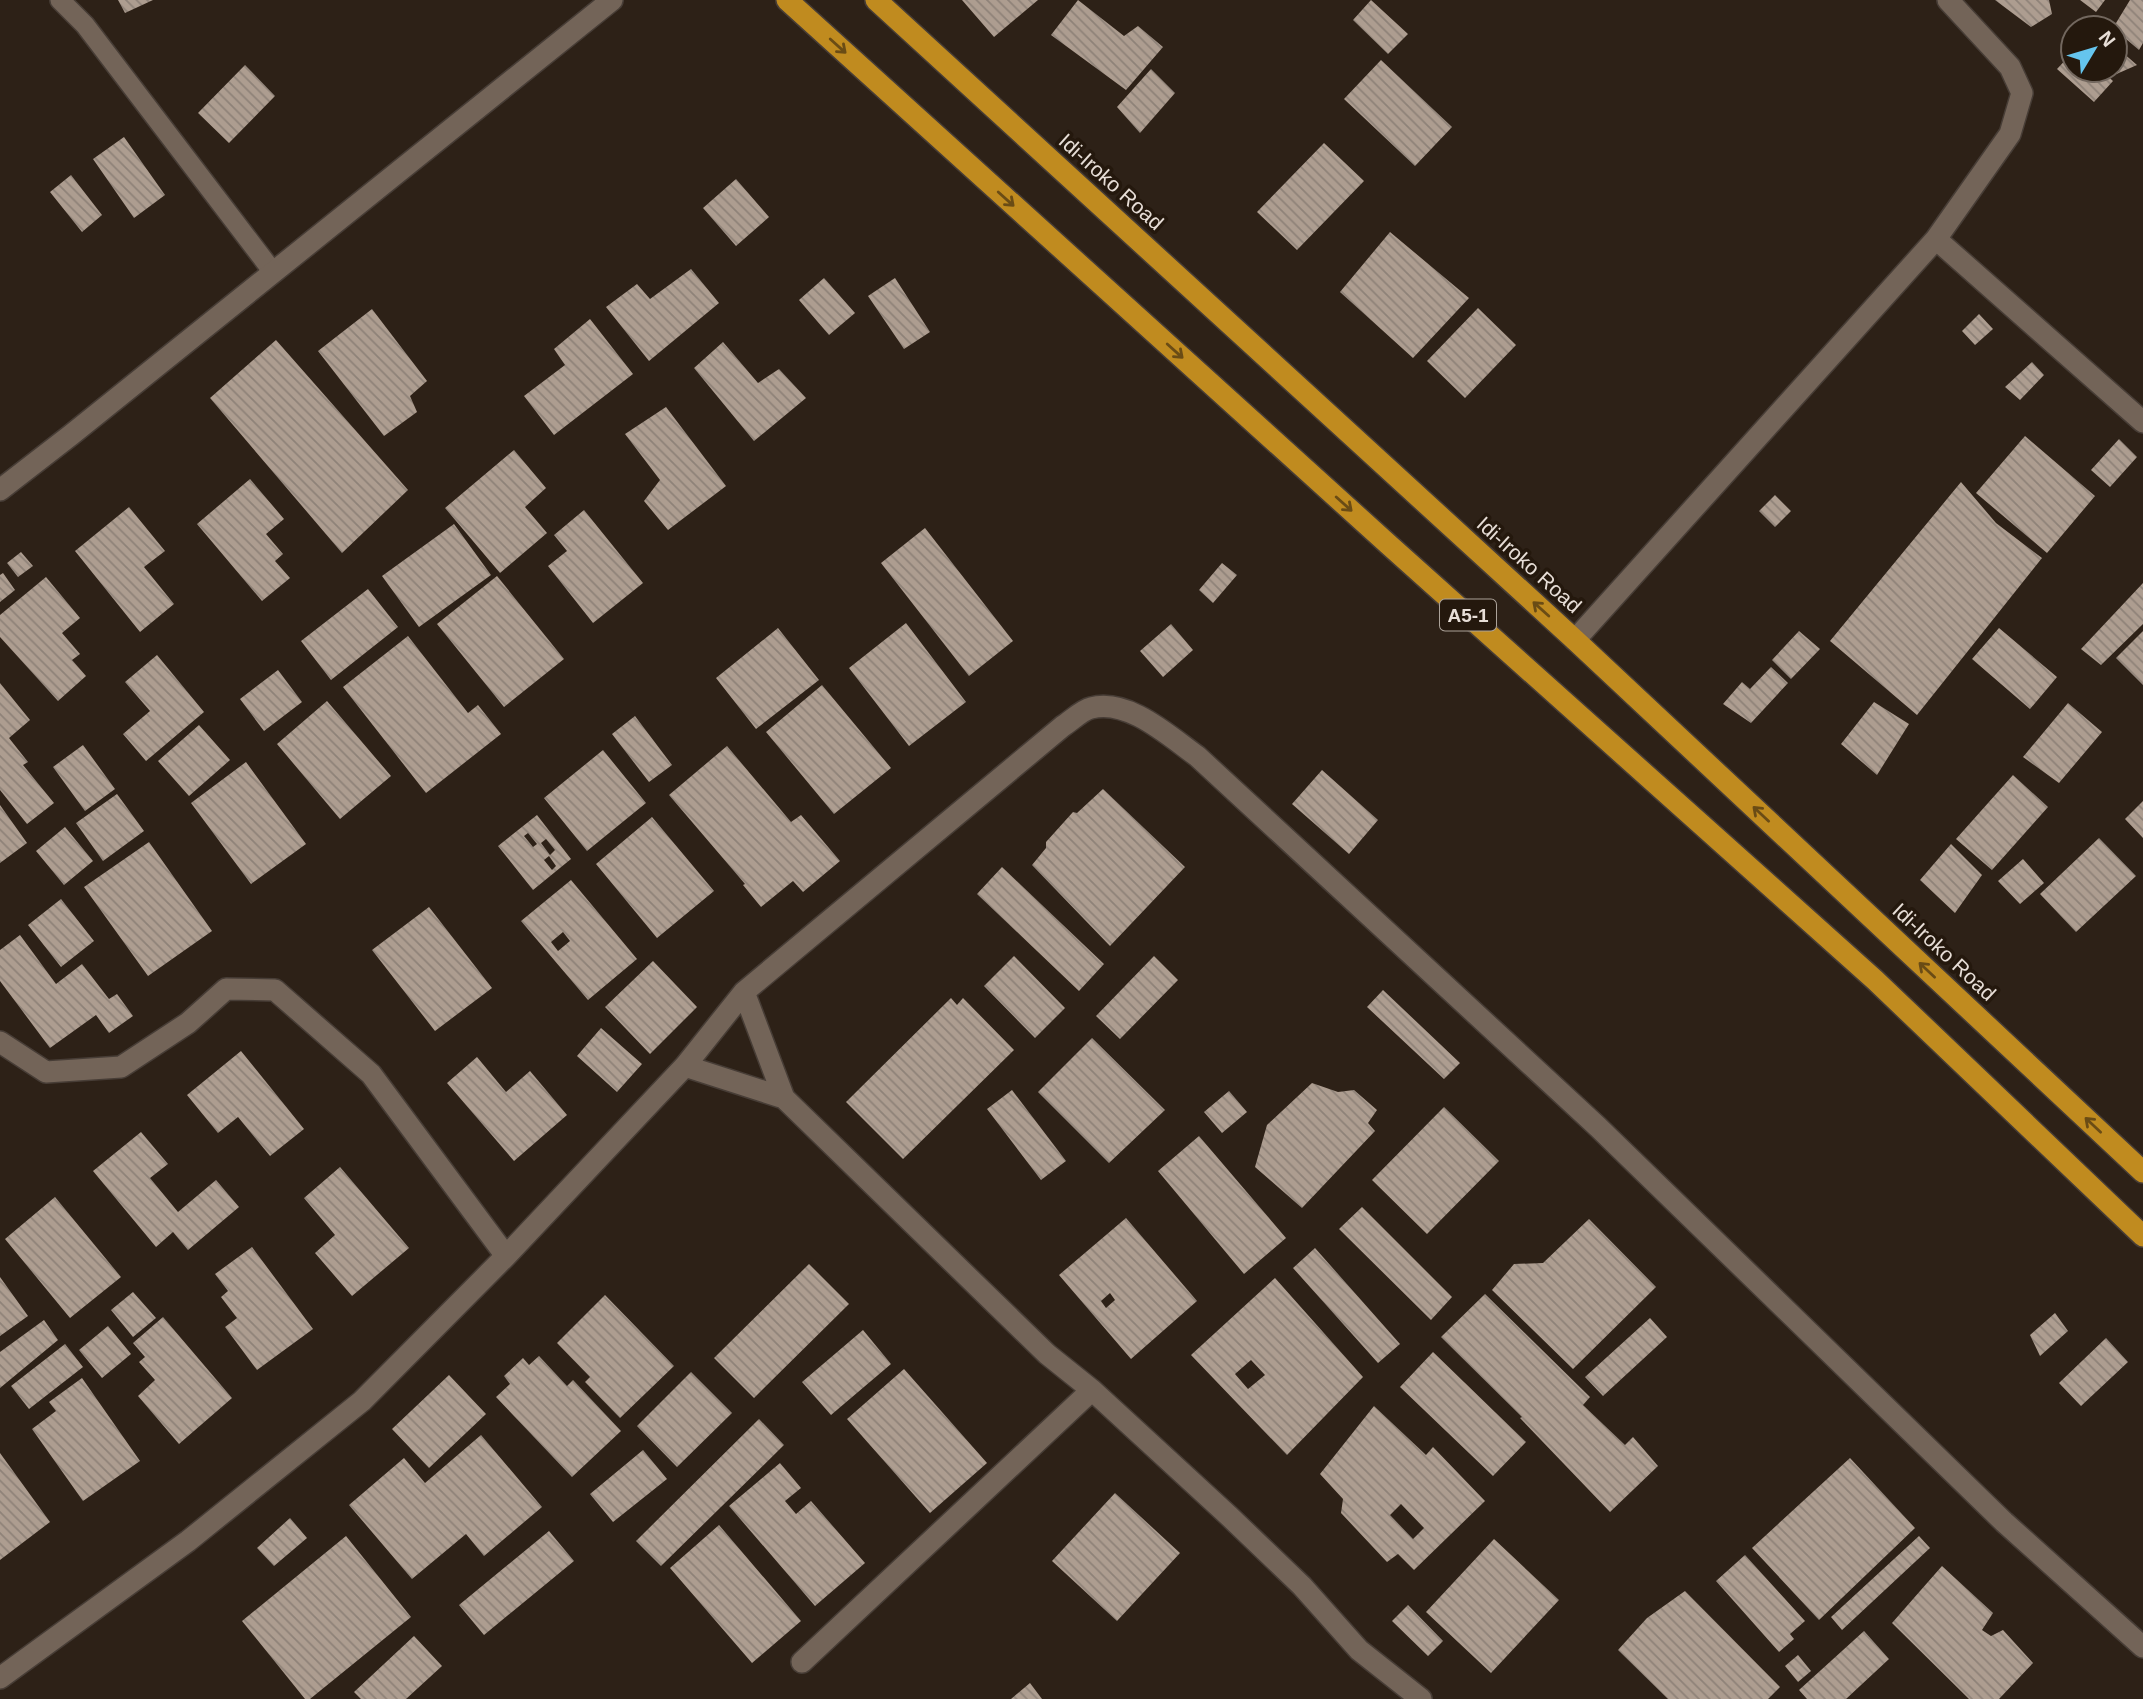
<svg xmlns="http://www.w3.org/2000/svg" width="2143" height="1699" viewBox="0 0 2143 1699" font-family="Arial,sans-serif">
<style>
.building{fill:url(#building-back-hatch);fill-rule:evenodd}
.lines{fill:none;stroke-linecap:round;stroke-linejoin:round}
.lane-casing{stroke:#473d36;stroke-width:22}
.street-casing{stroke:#473d36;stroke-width:24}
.highway-casing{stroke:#473d36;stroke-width:24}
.lane{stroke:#736458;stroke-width:19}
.street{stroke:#736458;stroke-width:21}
.highway{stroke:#c08b1f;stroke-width:21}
.oneway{stroke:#6a4c15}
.labels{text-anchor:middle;stroke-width:7;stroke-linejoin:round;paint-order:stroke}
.shield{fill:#24180d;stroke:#aca39a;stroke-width:2}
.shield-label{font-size:19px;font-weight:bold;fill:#e7ded7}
.street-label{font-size:21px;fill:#e7ded7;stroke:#24180d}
</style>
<defs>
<pattern id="building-back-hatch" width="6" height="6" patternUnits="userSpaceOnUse" patternTransform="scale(1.75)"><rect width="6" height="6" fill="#ad9d90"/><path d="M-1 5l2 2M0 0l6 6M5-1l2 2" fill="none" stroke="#8e8278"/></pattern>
</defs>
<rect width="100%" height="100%" fill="#2d2117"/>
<!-- building -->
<path class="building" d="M 118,0 L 153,0 L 125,13 Z
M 962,0 L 1038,0 L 994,37 Z
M 1078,0 L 1124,36 L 1138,26 L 1163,47 L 1126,90 L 1051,35 Z
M 1371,0 L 1408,34 L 1388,54 L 1353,20 Z
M 1995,0 L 2049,0 L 2052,14 L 2031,27 Z
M 2080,0 L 2105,0 L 2096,12 Z
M 2130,0 L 2143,0 L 2143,43 L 2139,50 L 2113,28 Z
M 2115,46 L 2137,65 L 2112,76 L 2105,70 L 2115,70 Z
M 2073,52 L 2073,70 L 2101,70 L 2113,81 L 2094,102 L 2057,69 Z
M 1381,60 L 1452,127 L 1415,166 L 1344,99 Z
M 245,65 L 275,96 L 229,143 L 198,113 Z
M 1151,69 L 1175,93 L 1140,133 L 1117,107 Z
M 124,137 L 165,195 L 134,218 L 93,159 Z
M 1324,143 L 1364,181 L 1297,250 L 1257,212 Z
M 71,175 L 102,215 L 82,232 L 50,192 Z
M 736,179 L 769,217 L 736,246 L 703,208 Z
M 1390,232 L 1469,298 L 1413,358 L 1340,292 Z
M 691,269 L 719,303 L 649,361 L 606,307 L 637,284 L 650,299 Z
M 824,278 L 855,313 L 829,335 L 799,300 Z
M 895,278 L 930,332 L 904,349 L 868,296 Z
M 1478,308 L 1516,345 L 1465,398 L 1427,361 Z
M 372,309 L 427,381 L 410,396 L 417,412 L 384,436 L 318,351 Z
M 1979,314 L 1993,329 L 1975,345 L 1962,331 Z
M 590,319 L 633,374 L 554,435 L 524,396 L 565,365 L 554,349 Z
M 276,340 L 408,490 L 342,553 L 210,398 Z
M 723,342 L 758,383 L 779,369 L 806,398 L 754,441 L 694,368 Z
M 2032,362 L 2044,375 L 2020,400 L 2005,387 Z
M 666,407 L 726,486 L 668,530 L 644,501 L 660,480 L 625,434 Z
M 2025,436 L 2095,496 L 2047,553 L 1976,493 Z
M 2119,439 L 2137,457 L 2110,487 L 2091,470 Z
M 514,450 L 546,488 L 525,507 L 547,533 L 500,573 L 445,508 Z
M 250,479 L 284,519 L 266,534 L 283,554 L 275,561 L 290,578 L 262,601 L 197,524 Z
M 1961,482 L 1996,523 L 2042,558 L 1917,715 L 1830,641 Z
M 1775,495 L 1791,511 L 1775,527 L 1759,511 Z
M 129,507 L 165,551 L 144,567 L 174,604 L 140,632 L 75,551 Z
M 584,510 L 643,583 L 593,623 L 548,566 L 567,551 L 554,535 Z
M 454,524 L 491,575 L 419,627 L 382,576 Z
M 925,528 L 1013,641 L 969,676 L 881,563 Z
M 21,552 L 33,566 L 18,577 L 7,563 Z
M 1222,563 L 1237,575 L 1213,603 L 1199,590 Z
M 3,573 L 15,590 L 0,602 L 0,575 Z
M 497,576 L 564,659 L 504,707 L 437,624 Z
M 46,577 L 80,618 L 62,633 L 80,654 L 72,660 L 86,676 L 58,701 L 0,637 L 0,615 Z
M 2143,583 L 2143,624 L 2101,665 L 2081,649 Z
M 368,589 L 398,627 L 331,680 L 301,641 Z
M 906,623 L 966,702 L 909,746 L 849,668 Z
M 1171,624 L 1193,650 L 1163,677 L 1140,651 Z
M 778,628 L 819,680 L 756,729 L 716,678 Z
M 1999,628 L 2057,677 L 2030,709 L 1972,659 Z
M 1799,631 L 1820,649 L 1791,679 L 1772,660 Z
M 2143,631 L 2143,685 L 2116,658 Z
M 408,636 L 468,713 L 478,705 L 501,734 L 426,793 L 343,687 Z
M 157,655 L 204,712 L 146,761 L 123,734 L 150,711 L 125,682 Z
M 1771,667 L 1788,683 L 1751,723 L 1723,704 L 1742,682 L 1750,689 Z
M 278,670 L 302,702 L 264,731 L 240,699 Z
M 0,683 L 30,720 L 9,738 L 28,762 L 23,765 L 54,803 L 27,824 L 0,790 Z
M 822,685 L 891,768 L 834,814 L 766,732 Z
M 327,701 L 391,776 L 340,819 L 277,744 Z
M 1874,702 L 1909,724 L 1877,775 L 1841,744 Z
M 2068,703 L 2102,732 L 2059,783 L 2023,757 Z
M 635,716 L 672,765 L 649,782 L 612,734 Z
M 199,725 L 230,760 L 189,796 L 158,761 Z
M 83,745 L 115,789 L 85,811 L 53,767 Z
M 727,746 L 791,822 L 801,815 L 840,861 L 803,892 L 793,881 L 761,907 L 743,885 L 745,884 L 669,795 Z
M 603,750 L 646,803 L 587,851 L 544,798 Z
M 246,762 L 306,844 L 251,884 L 191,803 Z
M 1322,770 L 1378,820 L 1349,854 L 1292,804 Z
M 2013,775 L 2048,807 L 1992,870 L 1956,839 Z
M 1103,789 L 1185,867 L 1110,946 L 1032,865 L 1046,848 L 1046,842 L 1073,812 L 1077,813 Z
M 117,794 L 144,831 L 103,861 L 76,823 Z
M 2143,801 L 2143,838 L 2125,819 Z
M 0,805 L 27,843 L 0,863 Z
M 537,815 L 571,859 L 533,890 L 498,846 ZM 528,833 L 537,844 L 533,847 L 524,836 ZM 546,839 L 555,850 L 550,855 L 541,843 ZM 549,856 L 556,866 L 552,870 L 544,860 Z
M 652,817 L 714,891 L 657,938 L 596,864 Z
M 65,827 L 93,861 L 64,885 L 36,851 Z
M 2099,838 L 2136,876 L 2076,932 L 2040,894 Z
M 149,842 L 212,931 L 148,976 L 84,887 Z
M 1951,844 L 1982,875 L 1955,913 L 1920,880 Z
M 2023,859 L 2044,883 L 2020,904 L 1998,881 Z
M 1002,867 L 1104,964 L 1079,991 L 977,894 Z
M 571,880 L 637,959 L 588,1000 L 521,921 ZM 563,932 L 570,941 L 558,951 L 551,942 Z
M 61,899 L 94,941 L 61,967 L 28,925 Z
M 429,907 L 492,988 L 435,1031 L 372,950 Z
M 20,935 L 56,984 L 82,964 L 109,999 L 117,994 L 133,1016 L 109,1033 L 96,1015 L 50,1048 L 0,981 L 0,950 Z
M 1014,956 L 1065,1008 L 1035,1038 L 984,986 Z
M 1154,956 L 1178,980 L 1120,1039 L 1096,1016 Z
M 653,961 L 697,1007 L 650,1054 L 605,1007 Z
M 1383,990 L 1460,1063 L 1444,1079 L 1367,1007 Z
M 951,998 L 957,1005 L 963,998 L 1014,1050 L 903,1159 L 846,1102 Z
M 601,1028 L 642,1064 L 617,1092 L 577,1056 Z
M 1092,1038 L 1165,1110 L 1109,1163 L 1038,1092 Z
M 241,1051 L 304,1129 L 270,1156 L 238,1117 L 218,1133 L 187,1095 Z
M 477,1057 L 506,1092 L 530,1071 L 567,1115 L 514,1161 L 447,1083 Z
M 1312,1083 L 1338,1092 L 1354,1090 L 1377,1110 L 1368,1123 L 1375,1131 L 1302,1208 L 1255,1167 L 1267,1125 Z
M 1012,1090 L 1066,1161 L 1041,1180 L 987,1109 Z
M 1229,1091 L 1247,1112 L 1222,1133 L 1204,1112 Z
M 1444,1107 L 1499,1161 L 1427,1234 L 1372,1180 Z
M 141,1132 L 168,1164 L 150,1178 L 178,1212 L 216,1180 L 239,1207 L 188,1250 L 173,1232 L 156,1247 L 93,1171 Z
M 1199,1136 L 1286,1238 L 1244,1274 L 1158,1171 Z
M 340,1167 L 409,1248 L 352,1296 L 315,1253 L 335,1235 L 304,1198 Z
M 55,1197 L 121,1277 L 70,1318 L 5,1239 Z
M 1362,1207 L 1452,1297 L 1431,1320 L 1339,1229 Z
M 1126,1218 L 1197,1301 L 1131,1359 L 1059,1275 ZM 1110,1293 L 1115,1300 L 1106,1308 L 1101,1301 Z
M 1589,1219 L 1656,1287 L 1573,1369 L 1492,1290 L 1514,1264 L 1543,1263 Z
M 252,1247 L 313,1329 L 257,1370 L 225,1327 L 237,1318 L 221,1297 L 228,1291 L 215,1274 Z
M 1315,1248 L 1400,1344 L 1378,1363 L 1293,1268 Z
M 809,1264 L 849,1304 L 754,1398 L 714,1358 Z
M 0,1277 L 28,1316 L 0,1336 Z
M 1275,1278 L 1363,1377 L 1287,1455 L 1191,1355 ZM 1251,1360 L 1265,1375 L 1248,1389 L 1235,1374 Z
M 133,1292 L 156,1318 L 133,1337 L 111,1310 Z
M 1485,1294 L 1590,1397 L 1583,1405 L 1625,1445 L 1633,1437 L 1658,1466 L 1610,1512 L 1520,1418 L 1522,1417 L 1441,1337 Z
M 605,1295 L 674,1366 L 620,1418 L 585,1382 L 590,1377 L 557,1343 Z
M 2055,1313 L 2068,1331 L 2040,1356 L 2030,1335 Z
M 163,1317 L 232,1398 L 179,1444 L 138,1396 L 155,1380 L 139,1362 L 145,1357 L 133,1343 Z
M 1650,1318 L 1667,1337 L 1603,1396 L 1585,1377 Z
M 44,1320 L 58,1340 L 0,1388 L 0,1352 Z
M 108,1326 L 131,1354 L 102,1378 L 79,1350 Z
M 863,1330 L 891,1364 L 831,1415 L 802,1382 Z
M 2106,1338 L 2128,1362 L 2081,1406 L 2059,1383 Z
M 65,1344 L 83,1367 L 29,1409 L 11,1386 Z
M 1433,1352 L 1526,1442 L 1493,1476 L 1400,1387 Z
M 539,1356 L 567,1386 L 573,1380 L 621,1431 L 572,1477 L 496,1397 L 510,1384 L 504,1376 L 523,1358 L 529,1365 Z
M 904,1369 L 987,1463 L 930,1513 L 847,1419 Z
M 691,1372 L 732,1413 L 677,1467 L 637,1426 Z
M 449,1375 L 486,1414 L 429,1468 L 392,1429 Z
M 82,1378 L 140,1461 L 83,1501 L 32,1429 L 56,1411 L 49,1402 Z
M 1374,1406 L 1426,1455 L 1433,1447 L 1485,1501 L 1414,1570 L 1398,1554 L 1387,1562 L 1341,1513 L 1343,1499 L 1320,1474 ZM 1401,1504 L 1424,1528 L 1413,1539 L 1390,1515 Z
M 759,1419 L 784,1445 L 661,1566 L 636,1541 Z
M 481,1435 L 542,1507 L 484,1556 L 466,1534 L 412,1579 L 349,1505 L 404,1458 L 425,1483 Z
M 643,1450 L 667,1479 L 613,1522 L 590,1494 Z
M 0,1453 L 50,1522 L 0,1560 Z
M 1850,1458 L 1915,1528 L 1819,1620 L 1752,1548 Z
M 780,1463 L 801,1488 L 785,1501 L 796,1514 L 811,1501 L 865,1563 L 815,1606 L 729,1506 Z
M 1115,1493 L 1180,1553 L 1117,1621 L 1052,1561 Z
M 290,1518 L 307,1538 L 274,1566 L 257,1548 Z
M 719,1525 L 801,1621 L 752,1663 L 670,1568 Z
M 549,1531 L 574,1561 L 484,1635 L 459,1605 Z
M 346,1536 L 411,1617 L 310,1699 L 305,1699 L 242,1621 Z
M 1919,1536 L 1930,1548 L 1842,1630 L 1831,1617 Z
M 1494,1539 L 1559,1600 L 1491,1673 L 1426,1612 Z
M 1745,1555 L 1805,1621 L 1790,1634 L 1794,1639 L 1779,1652 L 1716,1581 Z
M 1942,1566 L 1993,1613 L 1982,1630 L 1991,1636 L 2003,1630 L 2033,1663 L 1999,1699 L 1969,1699 L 1892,1623 Z
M 1685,1591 L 1780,1687 L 1768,1699 L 1668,1699 L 1618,1650 L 1647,1618 Z
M 1408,1605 L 1443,1641 L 1428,1656 L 1392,1621 Z
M 1864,1631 L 1889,1659 L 1846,1699 L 1807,1699 L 1799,1690 Z
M 414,1636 L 442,1666 L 406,1699 L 361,1699 L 354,1692 Z
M 1798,1655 L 1811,1671 L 1798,1682 L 1785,1666 Z
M 1030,1683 L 1042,1699 L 1011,1699 Z"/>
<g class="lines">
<defs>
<path id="lane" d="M 60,0 L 85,25 L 273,272"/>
<path id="street" d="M 1936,239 L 2143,422
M 0,490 L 71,435 L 612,0
M 1575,640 L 1936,239 L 2010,134 L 2022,93 L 2010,67 L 1948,0
M 744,992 L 784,1098 L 1047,1354 L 1092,1390 L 1229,1516 L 1302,1586 L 1359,1650 L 1421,1699
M 0,1042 L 46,1072 L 121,1067 L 188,1023 L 226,989 L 275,990 L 371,1074 L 506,1256
M 685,1066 L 784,1098
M 802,1662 L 1092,1390
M 0,1678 L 188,1541 L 362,1401 L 506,1256 L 685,1066 L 744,992 L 1063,726 C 1071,721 1082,710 1091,708 C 1128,698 1169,736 1197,756 L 1598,1127 L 2004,1522 L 2143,1647"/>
<path id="highway" d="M 787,0 L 1388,544 L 1875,980 L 2143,1236
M 876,0 L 1575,640 L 2143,1172"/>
</defs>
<!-- lane casing -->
<use href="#lane" class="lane-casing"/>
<!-- street casing -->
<use href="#street" class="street-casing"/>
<!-- highway casing -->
<use href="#highway" class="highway-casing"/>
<!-- lane -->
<use href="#lane" class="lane"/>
<!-- street -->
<use href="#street" class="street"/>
<!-- highway -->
<use href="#highway" class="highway"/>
</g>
<!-- one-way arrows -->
<defs><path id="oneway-shaft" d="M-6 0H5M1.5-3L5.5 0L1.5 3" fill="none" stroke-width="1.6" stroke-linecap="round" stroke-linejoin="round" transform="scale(1.75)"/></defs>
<g class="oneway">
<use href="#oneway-shaft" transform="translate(838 46) rotate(42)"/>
<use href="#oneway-shaft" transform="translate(1006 199) rotate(42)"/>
<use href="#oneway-shaft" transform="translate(1175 351) rotate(42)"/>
<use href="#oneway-shaft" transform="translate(1344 504) rotate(42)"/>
<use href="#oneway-shaft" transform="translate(1541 609) rotate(-138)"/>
<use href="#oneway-shaft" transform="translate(1761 814) rotate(-137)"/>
<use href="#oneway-shaft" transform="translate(1927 970) rotate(-137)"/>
<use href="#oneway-shaft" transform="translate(2093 1125) rotate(-137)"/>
</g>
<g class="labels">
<!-- shield labels -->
<rect class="shield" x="1440" y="599.5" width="56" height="31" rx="5"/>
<g class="shield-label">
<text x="1468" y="622">A5-1</text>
</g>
<!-- street labels -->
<g class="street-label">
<text transform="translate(1111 182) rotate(42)" y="7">Idi-Iroko Road</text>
<text transform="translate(1529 565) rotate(42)" y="7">Idi-Iroko Road</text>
<text transform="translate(1944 952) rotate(43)" y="7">Idi-Iroko Road</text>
</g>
</g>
<!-- north arrow -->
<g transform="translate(2094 49) rotate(52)"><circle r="33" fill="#24180d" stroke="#72675e" stroke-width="2"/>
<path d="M0-5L12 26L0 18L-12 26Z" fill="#65c5ee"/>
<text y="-10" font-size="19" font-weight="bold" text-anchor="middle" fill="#e7ded7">N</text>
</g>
</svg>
